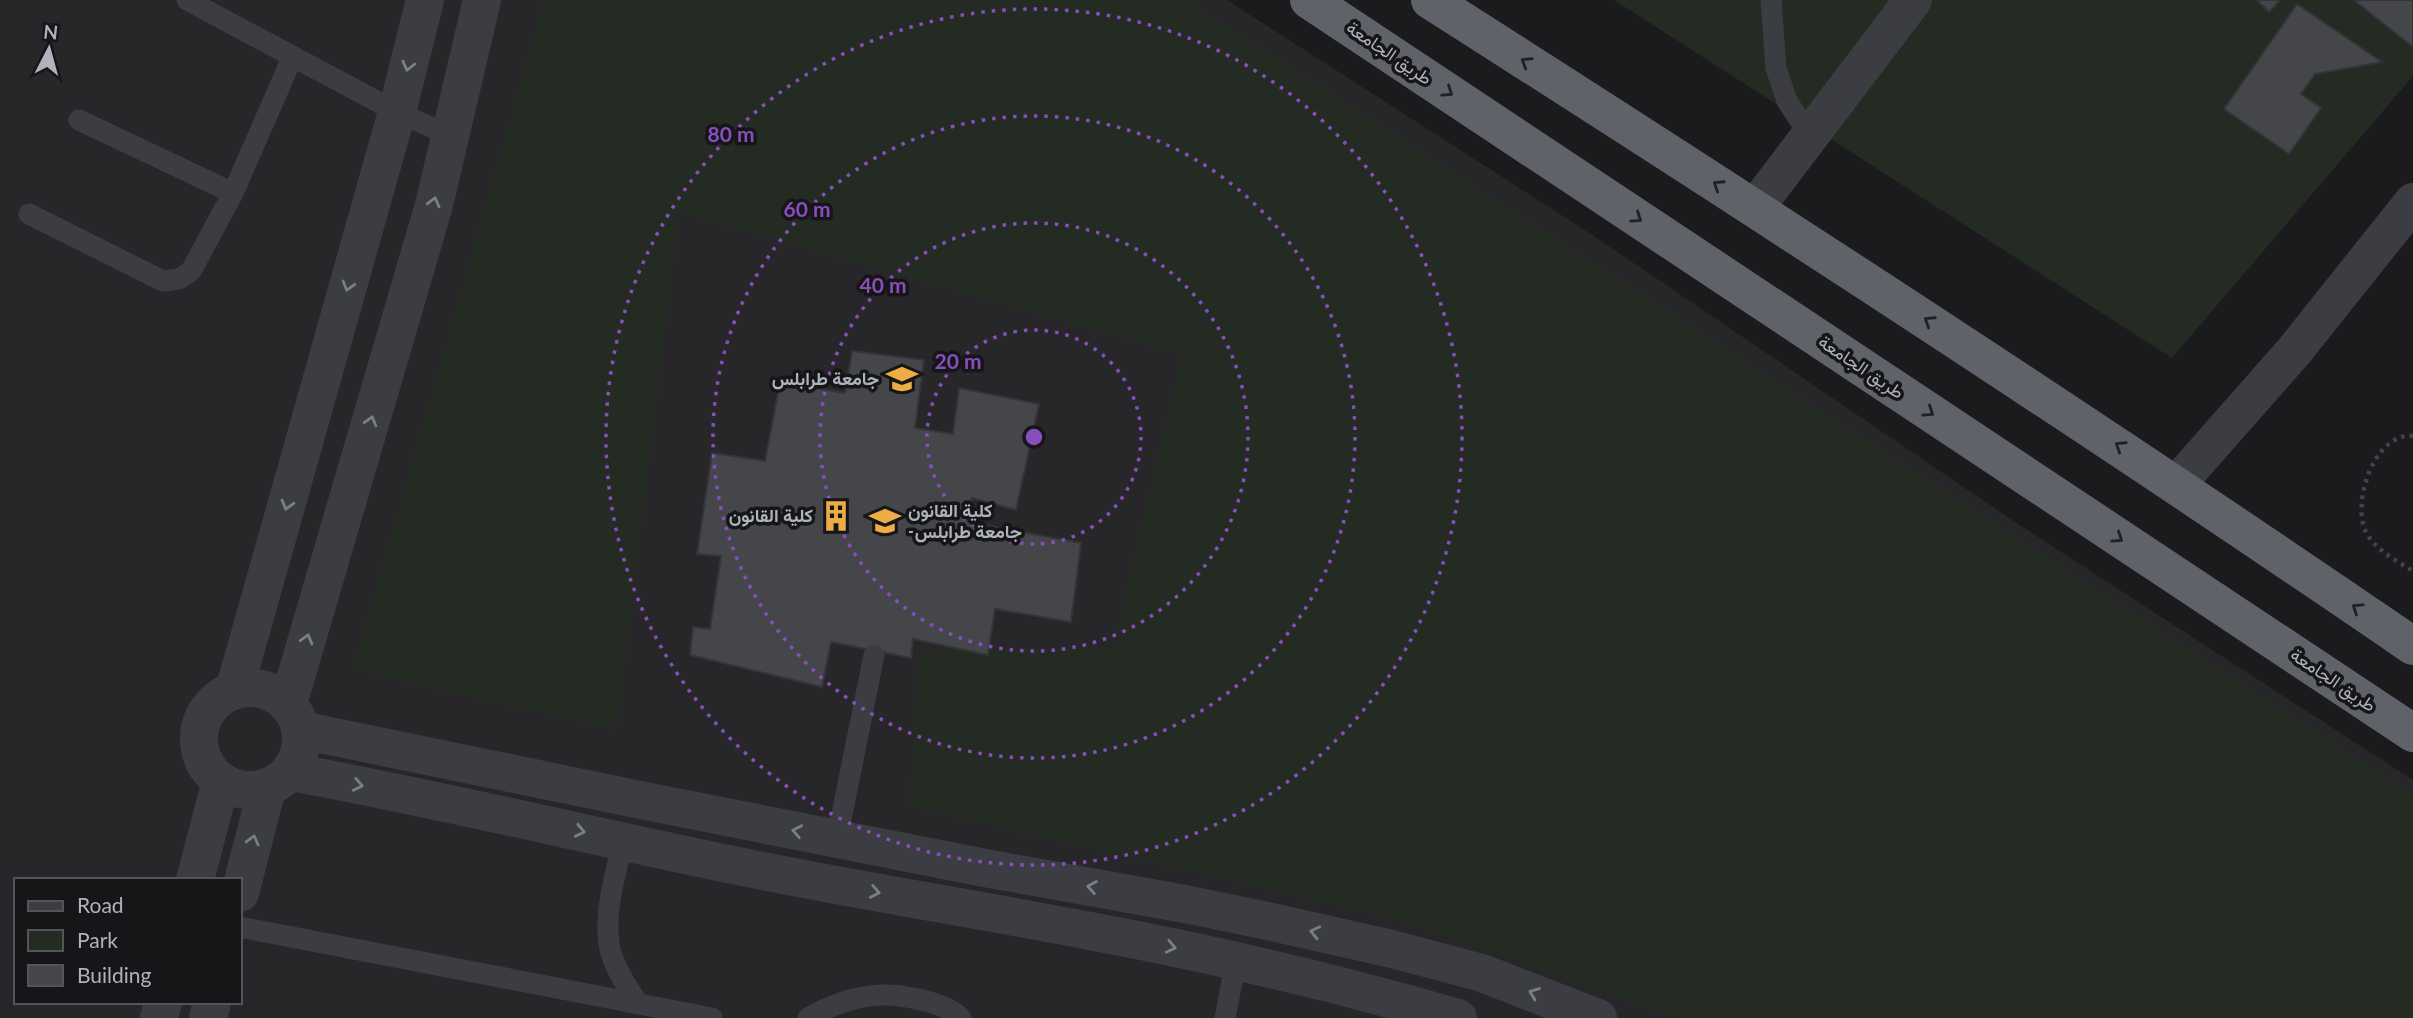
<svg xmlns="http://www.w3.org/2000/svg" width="2413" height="1018" viewBox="0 0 2413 1018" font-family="Lato,Vazirmatn,sans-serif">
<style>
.built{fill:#27272a;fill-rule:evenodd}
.green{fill:#232b23}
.building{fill:#45464a;stroke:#353539;stroke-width:2}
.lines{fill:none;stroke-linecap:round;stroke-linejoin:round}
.path{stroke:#424449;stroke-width:4.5;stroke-dasharray:3.5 5;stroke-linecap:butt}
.service{stroke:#3c3d42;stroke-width:21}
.minor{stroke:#3c3d42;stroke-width:38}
.trunk{stroke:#60626a;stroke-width:38}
.oneway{stroke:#212124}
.oneway2{stroke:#7b7e85}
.ring{fill:none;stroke:#884ebe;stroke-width:3.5;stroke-dasharray:3.5 7}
.labels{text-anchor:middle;stroke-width:7;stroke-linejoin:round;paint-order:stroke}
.street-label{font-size:18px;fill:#aeb3bc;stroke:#161618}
.poi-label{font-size:18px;font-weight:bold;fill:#aeb3bc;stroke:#161618;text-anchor:end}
.centre{fill:#884ebe;stroke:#161618;stroke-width:3.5}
.ring-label{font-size:21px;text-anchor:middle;font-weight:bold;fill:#884ebe;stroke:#161618;stroke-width:7;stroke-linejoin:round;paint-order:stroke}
</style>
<rect width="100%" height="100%" fill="#1b1b1d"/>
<!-- built -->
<path class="built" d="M 0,0 L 1227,0 L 1591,234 L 2018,524 L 2413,780 L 2413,1018 L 0,1018 ZM 16,880 L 240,880 L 240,1002 L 16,1002 Z"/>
<!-- green -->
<path class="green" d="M 544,0 L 1187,0 L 2413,795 L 2413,1018 L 1674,1018 L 1407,922 L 909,806 L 919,653 L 1113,646 L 1182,355 L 679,212 L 617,730 L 353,670 Z
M 1614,0 L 2413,0 L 2413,76 L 2172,358 Z"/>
<!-- building -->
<path class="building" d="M 2257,0 L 2280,0 L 2269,12 Z
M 2413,0 L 2413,47 L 2355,1 L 2355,0 Z
M 2297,4 L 2382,62 L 2315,74 L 2301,94 L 2321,108 L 2289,154 L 2224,109 Z
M 852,351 L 924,360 L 915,428 L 953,434 L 959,388 L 1039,404 L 1016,510 L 972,498 L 969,522 L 1081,543 L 1071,622 L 995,609 L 988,655 L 913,639 L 911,658 L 831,642 L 822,687 L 690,655 L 693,627 L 710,629 L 721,556 L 697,554 L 712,453 L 765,461 L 780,382 L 845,393 Z"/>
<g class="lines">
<!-- path -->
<path class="path" d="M 2413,436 C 2374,432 2350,505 2367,534 C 2377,551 2397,561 2413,571"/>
<!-- service -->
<path class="service" d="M 187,0 L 397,112 L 449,135
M 1771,0 L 1776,68 L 1787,101 L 1810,136
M 79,120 L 233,193
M 29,214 L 163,281 L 179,279 L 191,271 L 233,193 L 293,56
M 837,839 L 874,655
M 623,840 C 616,874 604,909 609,944 C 612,965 627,986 638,1004
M 240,927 L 712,1018
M 808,1018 C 828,1007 848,998 871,996 C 894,992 944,1001 961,1018
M 1225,1018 L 1236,961"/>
<!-- minor -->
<path class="minor" d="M 1755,208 L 1913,0
M 2177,484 L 2295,350 L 2413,202
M199 739a51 51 0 1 1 102 0a51 51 0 1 1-102 0Z
M 234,691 L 397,112 L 425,0
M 288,704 L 434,205 L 482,0
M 301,730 L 650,802 L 985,868 L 1185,904 L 1272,922 L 1392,949 L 1482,973 L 1598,1018
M 291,772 C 444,800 595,837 748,868 C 862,891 976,909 1090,931 C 1214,954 1337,983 1458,1018
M 195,880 L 221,781
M 240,893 L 267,788
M 159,1018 L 163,1002
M 208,1018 L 212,1002"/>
<!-- trunk -->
<path class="trunk" d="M 1309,0 L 2413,733
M 1430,0 C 1761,211 2089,424 2413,646"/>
</g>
<!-- one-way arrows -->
<defs><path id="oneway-chevron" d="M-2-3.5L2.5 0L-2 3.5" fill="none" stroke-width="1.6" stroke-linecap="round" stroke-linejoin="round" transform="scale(1.75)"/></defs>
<g class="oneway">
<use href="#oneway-chevron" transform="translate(1526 62) rotate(-148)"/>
<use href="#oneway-chevron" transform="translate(1448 92) rotate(34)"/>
<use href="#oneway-chevron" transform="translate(1718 185) rotate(-147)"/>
<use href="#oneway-chevron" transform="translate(1637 218) rotate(34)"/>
<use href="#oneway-chevron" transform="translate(1929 321) rotate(-147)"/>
<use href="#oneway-chevron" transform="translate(1929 412) rotate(34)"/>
<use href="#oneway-chevron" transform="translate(2120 446) rotate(-147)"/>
<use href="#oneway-chevron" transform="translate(2118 538) rotate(34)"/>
<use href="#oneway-chevron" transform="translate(2357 608) rotate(-146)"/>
</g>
<g class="oneway2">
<use href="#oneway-chevron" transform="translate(408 66) rotate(104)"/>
<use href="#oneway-chevron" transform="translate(434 202) rotate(-76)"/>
<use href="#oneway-chevron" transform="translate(348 286) rotate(106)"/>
<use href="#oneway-chevron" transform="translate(371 421) rotate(-74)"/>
<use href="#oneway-chevron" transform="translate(287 505) rotate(106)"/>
<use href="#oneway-chevron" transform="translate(307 639) rotate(-74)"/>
<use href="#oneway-chevron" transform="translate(358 785) rotate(12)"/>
<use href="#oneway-chevron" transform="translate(580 831) rotate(12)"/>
<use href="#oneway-chevron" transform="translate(797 831) rotate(-169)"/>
<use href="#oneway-chevron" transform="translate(253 840) rotate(-76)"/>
<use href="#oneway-chevron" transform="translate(1092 887) rotate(-170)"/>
<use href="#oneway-chevron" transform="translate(875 892) rotate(11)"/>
<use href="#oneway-chevron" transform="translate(1315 932) rotate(-167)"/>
<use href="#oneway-chevron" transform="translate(1171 947) rotate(12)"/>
<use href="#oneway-chevron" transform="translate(1534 993) rotate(-159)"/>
</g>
<!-- distance rings -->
<g class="ring">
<circle cx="1034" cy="437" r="107"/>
<circle cx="1034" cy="437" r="214"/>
<circle cx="1034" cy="437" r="321"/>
<circle cx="1034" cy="437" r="428"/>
</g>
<!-- icons -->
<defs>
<symbol id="university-bare" viewBox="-9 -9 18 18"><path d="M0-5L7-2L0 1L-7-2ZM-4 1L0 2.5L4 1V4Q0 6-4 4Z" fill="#ecad44" stroke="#161618" stroke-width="2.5" paint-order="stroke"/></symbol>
<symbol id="building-bare" viewBox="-9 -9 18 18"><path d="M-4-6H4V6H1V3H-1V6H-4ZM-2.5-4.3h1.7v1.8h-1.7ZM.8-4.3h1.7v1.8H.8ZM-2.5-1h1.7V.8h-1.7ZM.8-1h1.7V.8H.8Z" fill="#ecad44" stroke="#161618" stroke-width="2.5" paint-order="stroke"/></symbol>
</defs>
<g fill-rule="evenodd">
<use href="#university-bare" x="880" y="357" width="44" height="44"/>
<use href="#building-bare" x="814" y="494" width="44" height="44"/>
<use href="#university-bare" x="863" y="499" width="44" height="44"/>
</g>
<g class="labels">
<!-- street labels -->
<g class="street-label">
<text transform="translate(1389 53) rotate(34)" y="6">طريق الجامعة</text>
<text transform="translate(1861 367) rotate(34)" y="6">طريق الجامعة</text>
<text transform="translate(2333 680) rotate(34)" y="6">طريق الجامعة</text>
</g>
<!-- poi labels -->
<g class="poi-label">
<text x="879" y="385">جامعة طرابلس</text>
<text x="908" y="517" text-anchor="start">كلية القانون<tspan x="908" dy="21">-جامعة طرابلس</tspan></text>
<text x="813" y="522">كلية القانون</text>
</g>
</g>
<circle cx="1034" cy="437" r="10" class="centre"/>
<g class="ring-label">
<text x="731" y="142">80 m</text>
<text x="807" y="217">60 m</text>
<text x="883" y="293">40 m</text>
<text x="958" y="369">20 m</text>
</g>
<!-- legend -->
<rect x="14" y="878" width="228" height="126" fill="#161618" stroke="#53555a" stroke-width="2"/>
<rect x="28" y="901" width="35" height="10" fill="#3c3d42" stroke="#53555a" stroke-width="2"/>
<text x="77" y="913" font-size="21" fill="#aeb3bc">Road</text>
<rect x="28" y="930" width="35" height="21" fill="#232b23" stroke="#53555a" stroke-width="2"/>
<text x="77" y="948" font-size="21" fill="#aeb3bc">Park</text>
<rect x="28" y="965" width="35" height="21" fill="#45464a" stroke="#53555a" stroke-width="2"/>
<text x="77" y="983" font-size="21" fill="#aeb3bc">Building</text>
<!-- north arrow -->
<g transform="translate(49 49) rotate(6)" stroke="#161618" stroke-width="5" paint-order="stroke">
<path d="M0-5L12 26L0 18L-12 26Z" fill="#aeb3bc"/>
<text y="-10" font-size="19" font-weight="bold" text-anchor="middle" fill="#aeb3bc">N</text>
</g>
</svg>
